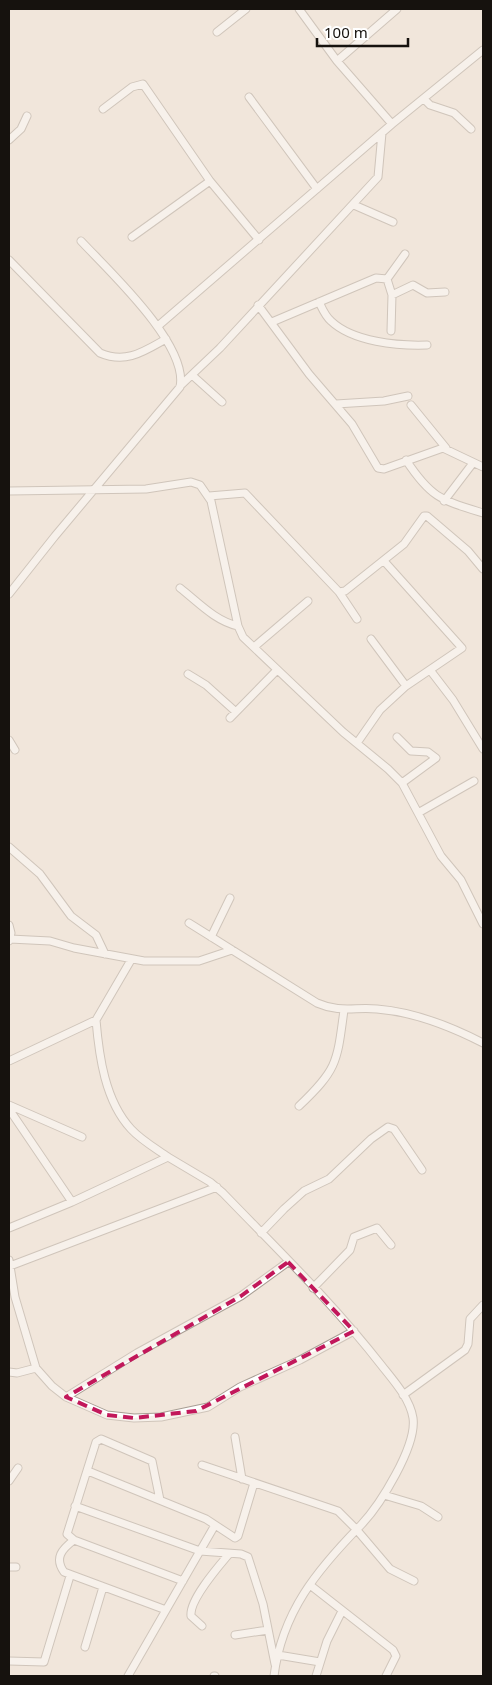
<svg xmlns="http://www.w3.org/2000/svg" width="492" height="1685" viewBox="0 0 492 1685" font-family="'Noto Sans',sans-serif">
<style>
.lines{fill:none;stroke-linecap:round;stroke-linejoin:round}
.street-casing{stroke:#a89e94;stroke-width:9}
.street{stroke:#fff;stroke-width:7}
.marked{fill:none;stroke:#c2185b;stroke-width:4;stroke-dasharray:10 6;stroke-linejoin:round}
</style>
<rect width="100%" height="100%" fill="#f1e6db"/>
<g class="lines">
<defs>
<path id="street" d="M 299,9 L 337,61 L 392,124
M 217,32 L 246,9
M 337,61 L 397,9
M 249,97 L 317,189
M 424,99 L 430,105 L 454,113 L 471,129
M 103,109 L 132,87 L 143,84 L 210,181 L 259,240
M 9,140 L 21,129 L 27,116
M 354,205 L 393,222
M 132,237 L 210,181
M 9,260 L 100,353 C 126,364 143,352 166,339
M 387,279 L 392,295 L 391,331
M 387,279 L 405,254
M 392,295 L 413,285 L 427,293 L 445,292
M 319,302 C 322,308 325,316 331,321 C 353,342 398,346 427,345
M 258,305 L 309,374 L 352,424 L 378,468 L 384,469 L 443,448 L 483,467
M 272,322 L 376,278 L 387,279
M 158,326 L 392,124 L 483,50
M 192,375 L 222,402
M 180,386 L 220,348 L 378,177 L 382,133
M 336,404 L 384,401 L 408,396
M 411,405 L 446,448
M 406,460 C 431,498 441,500 483,513
M 9,491 L 146,489 L 191,482 L 200,485 L 211,501 L 238,626 L 243,637 L 343,732 L 388,769 L 402,783 L 441,856 L 461,880 L 483,924
M 209,496 L 245,493 L 339,592 L 345,591 L 404,544 L 424,516 L 427,516 L 468,551 L 483,569
M 444,501 L 473,463
M 180,588 C 198,602 215,621 238,626
M 339,592 L 357,619
M 9,594 L 55,536 L 180,387 C 189,345 109,271 81,241
M 371,639 L 406,686
M 254,647 L 308,601
M 430,670 L 453,700 L 483,749
M 188,674 L 206,685 L 236,712
M 230,718 L 277,670
M 397,737 L 411,751 L 428,752 L 436,758 L 402,783
M 9,740 L 15,750
M 357,743 L 380,710 L 406,686 L 462,648 L 384,561
M 418,813 L 474,781
M 9,847 L 40,874 L 71,916 L 96,935 L 105,954
M 189,923 L 317,1003 C 340,1013 354,1007 377,1009 C 415,1012 450,1026 483,1043
M 9,925 L 11,933 L 9,941
M 211,937 L 230,898
M 10,939 L 50,941 L 74,948 L 144,961 L 199,961 L 232,950
M 131,960 L 96,1020 C 99,1056 105,1101 131,1129 C 141,1140 155,1148 168,1157
M 9,1061 L 96,1020
M 9,1105 L 82,1137
M 299,1106 C 338,1069 337,1062 344,1010
M 9,1109 L 72,1202
M 9,1228 L 72,1202 L 168,1157 L 210,1182 L 223,1193 C 277,1249 334,1304 382,1366 C 394,1381 410,1399 413,1418 C 417,1446 380,1505 361,1525 C 317,1570 282,1612 274,1676
M 261,1233 L 284,1209 L 304,1191 L 329,1179 L 371,1139 L 388,1127 L 394,1129 L 422,1170
M 9,1260 L 15,1297 L 36,1368 L 52,1386 L 66,1397 L 107,1415 L 134,1418 L 161,1417 L 208,1407 L 240,1387 L 300,1360 L 354,1331
M 10,1266 L 217,1187
M 313,1288 L 350,1250 L 354,1237 L 377,1228 L 391,1245
M 9,1372 L 17,1373 L 36,1368
M 403,1395 L 465,1350 L 468,1344 L 470,1319 L 483,1305
M 66,1397 L 137,1353 L 241,1296 L 288,1262
M 235,1437 L 242,1479
M 202,1465 L 338,1511 L 356,1529 L 390,1569 L 414,1581
M 88,1471 L 206,1519 L 235,1538 L 238,1536 L 254,1483
M 9,1481 L 18,1468
M 384,1495 L 421,1506 L 438,1517
M 160,1500 L 152,1461 L 101,1439 L 96,1442 L 67,1534 L 74,1540 L 183,1581
M 75,1506 L 200,1551 L 241,1554 L 248,1557 L 263,1604 L 275,1664
M 74,1540 C 62,1549 54,1558 64,1572 L 166,1610
M 9,1567 L 16,1567
M 310,1585 L 393,1650 L 396,1656 L 386,1676
M 202,1626 L 191,1616 C 189,1600 218,1567 229,1554
M 235,1635 L 268,1630
M 85,1647 L 103,1587
M 278,1655 L 320,1662
M 9,1661 L 44,1662 L 70,1576
M 128,1676 L 215,1525
M 214,1676 L 215,1676
M 316,1676 L 327,1641 L 342,1611"/>
</defs>
<!-- street casing -->
<use href="#street" class="street-casing"/>
<!-- street -->
<use href="#street" class="street"/>
</g>
<!-- marked area -->
<path d="M0 0H492V1685H0ZM 288,1262 L 354,1331 L 196,1411 L 134,1418 L 107,1415 L 66,1397 L 241,1296 Z" fill="#f1e6db" fill-opacity=".55" fill-rule="evenodd"/>
<path class="marked" d="M 288,1262 L 354,1331 L 196,1411 L 134,1418 L 107,1415 L 66,1397 L 241,1296 Z"/>
<!-- border -->
<rect width="492" height="1685" fill="none" stroke="#16120e" stroke-width="20"/>
<!-- scale -->
<path d="M317 38v8h91v-8" fill="none" stroke="#16120e" stroke-width="2.5"/>
<text x="324" y="38" font-size="15" fill="#16120e" stroke="#ffffff" stroke-width="4" paint-order="stroke">100 m</text>
</svg>
